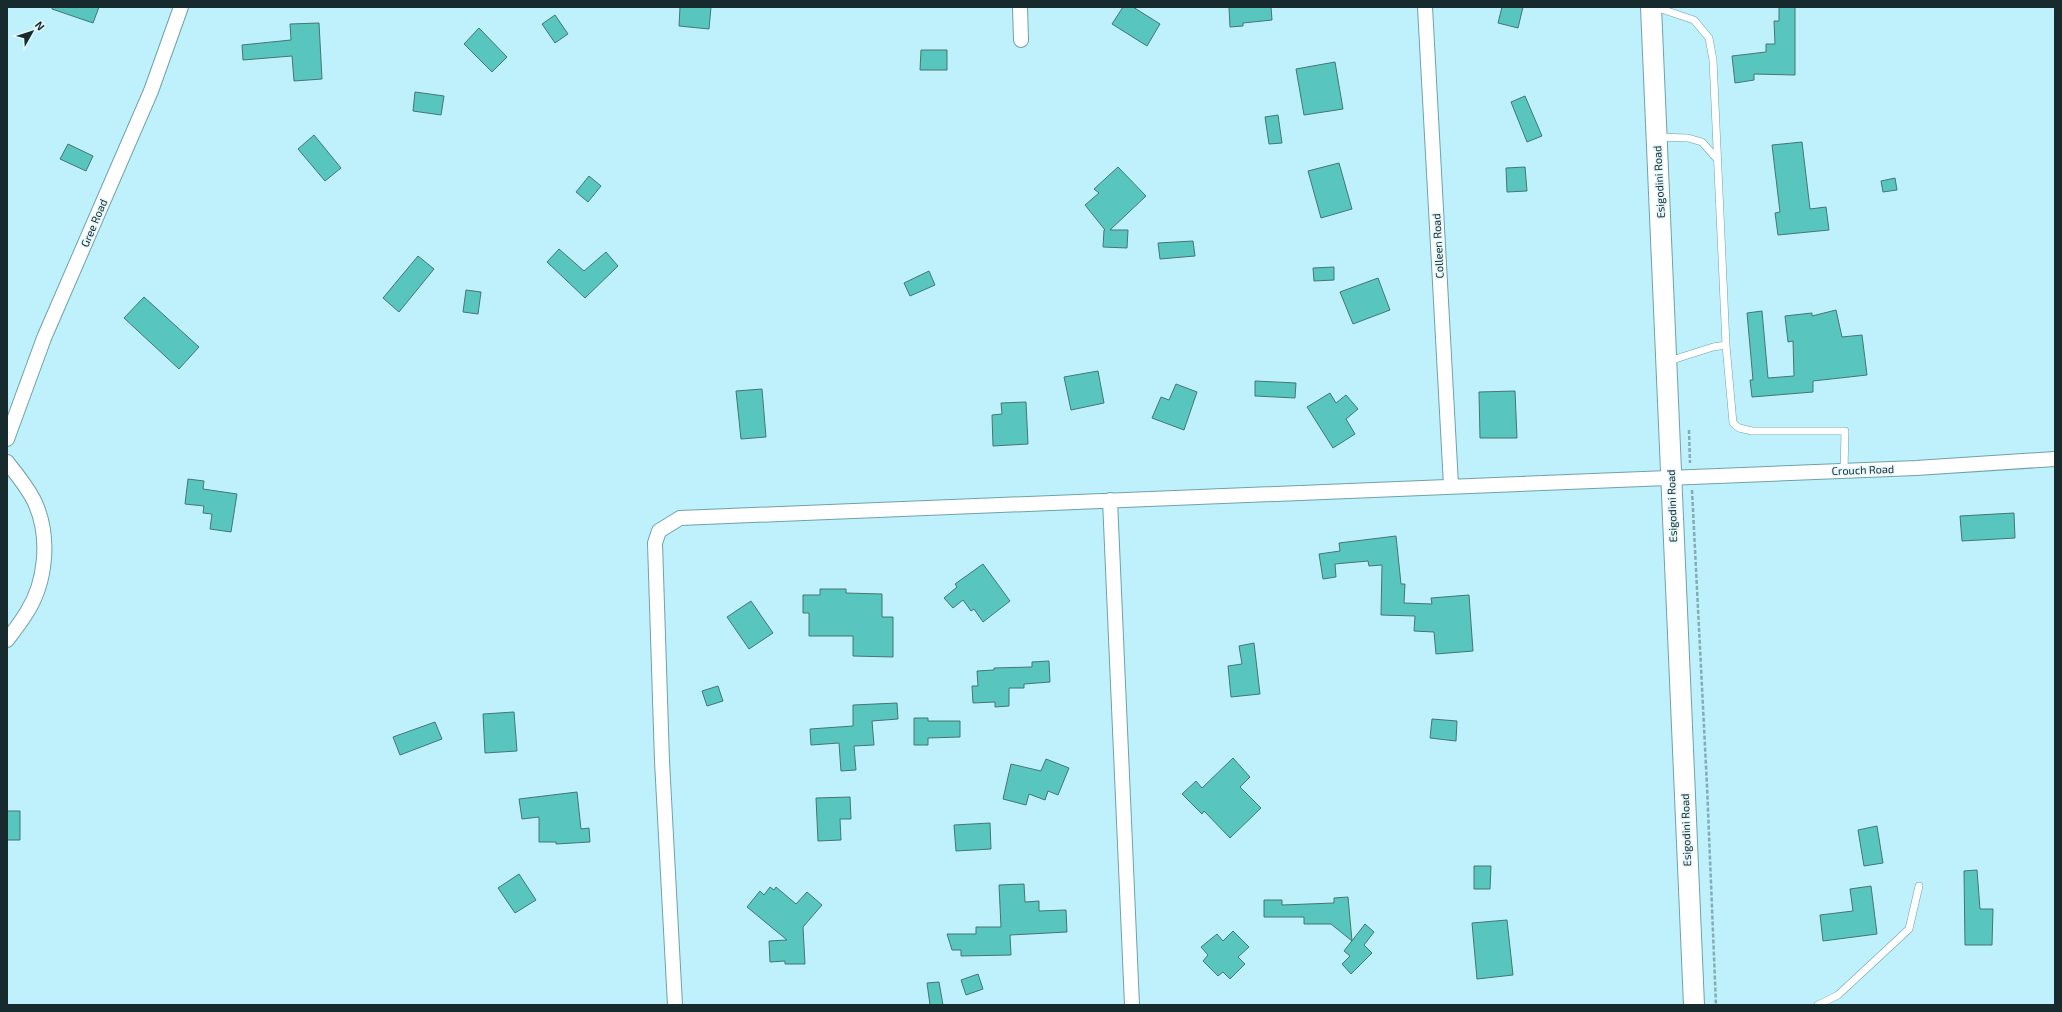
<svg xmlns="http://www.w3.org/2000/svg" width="2062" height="1012" viewBox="0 0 2062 1012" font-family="'Exo 2',sans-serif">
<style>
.building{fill:#58c5be;stroke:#457673}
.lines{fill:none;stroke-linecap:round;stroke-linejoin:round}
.service-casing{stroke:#70a1aa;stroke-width:8}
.minor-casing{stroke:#70a1aa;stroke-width:16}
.secondary-casing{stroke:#70a1aa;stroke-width:22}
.path{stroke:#84acb4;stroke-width:2.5;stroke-dasharray:4 2;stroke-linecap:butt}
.service{stroke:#fff;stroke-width:7}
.minor{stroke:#fff;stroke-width:14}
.secondary{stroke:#fff;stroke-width:20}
.labels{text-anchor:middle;stroke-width:3;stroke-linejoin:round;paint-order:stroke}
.street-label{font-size:11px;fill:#172b2f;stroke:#e4f8fc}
</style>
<rect width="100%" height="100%" fill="#bef1fb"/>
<!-- building -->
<path class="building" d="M 52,7 L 99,7 L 93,23 L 52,9 Z
M 680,7 L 711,7 L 709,29 L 679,26 Z
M 1123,7 L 1133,7 L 1160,24 L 1147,46 L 1112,24 Z
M 1229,7 L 1271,7 L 1272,20 L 1243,23 L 1243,26 L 1230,27 Z
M 1502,7 L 1523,7 L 1518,28 L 1498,23 Z
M 1779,7 L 1795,7 L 1795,75 L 1754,74 L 1754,80 L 1735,83 L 1732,56 L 1766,52 L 1766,44 L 1775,44 L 1774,21 L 1779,21 Z
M 555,15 L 568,34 L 555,43 L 542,24 Z
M 319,23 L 322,79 L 294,81 L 292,56 L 243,60 L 242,45 L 291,40 L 290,24 Z
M 479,28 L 507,57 L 492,72 L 464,44 Z
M 921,50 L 947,50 L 947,70 L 920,70 Z
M 1335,62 L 1343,109 L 1304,115 L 1296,69 Z
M 415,92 L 444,96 L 441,115 L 413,111 Z
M 1525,96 L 1542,136 L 1527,142 L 1511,102 Z
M 1278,115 L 1282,143 L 1269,144 L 1265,117 Z
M 314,135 L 341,168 L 325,181 L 298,149 Z
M 1802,142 L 1810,209 L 1826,207 L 1829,230 L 1778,235 L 1775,213 L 1780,212 L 1772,145 Z
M 68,144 L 93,156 L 86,171 L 60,159 Z
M 1339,163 L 1352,209 L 1321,218 L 1308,171 Z
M 1118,167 L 1146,196 L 1110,230 L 1128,230 L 1127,248 L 1103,247 L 1104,230 L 1105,230 L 1085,205 L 1099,193 L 1094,189 Z
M 1525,167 L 1527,191 L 1507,192 L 1506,168 Z
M 589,176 L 601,186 L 588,202 L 576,192 Z
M 1895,178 L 1897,190 L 1883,192 L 1881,181 Z
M 1193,241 L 1195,256 L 1160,259 L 1158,243 Z
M 559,249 L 584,271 L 606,252 L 618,266 L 585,298 L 547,262 Z
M 418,256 L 434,269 L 399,312 L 383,298 Z
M 1334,267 L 1334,280 L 1314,281 L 1313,268 Z
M 929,271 L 935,285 L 910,296 L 904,283 Z
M 1378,278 L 1390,310 L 1353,324 L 1340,292 Z
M 466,290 L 481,292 L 478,314 L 463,312 Z
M 144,297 L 199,347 L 179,369 L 124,318 Z
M 1836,310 L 1842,337 L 1862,335 L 1867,375 L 1813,381 L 1813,392 L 1752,397 L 1750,380 L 1753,380 L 1747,313 L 1762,311 L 1768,378 L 1794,376 L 1793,341 L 1788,342 L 1785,316 L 1812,313 L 1812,316 Z
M 1098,371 L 1104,403 L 1071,410 L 1064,377 Z
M 1255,381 L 1296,383 L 1295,398 L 1255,396 Z
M 1176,384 L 1197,392 L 1184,430 L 1152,418 L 1161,397 L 1169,400 Z
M 762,389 L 766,437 L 741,439 L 736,391 Z
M 1515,391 L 1517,438 L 1480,438 L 1479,392 Z
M 1330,393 L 1336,403 L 1346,395 L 1358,409 L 1346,419 L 1355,434 L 1333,448 L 1307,407 Z
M 1026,402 L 1028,444 L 993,446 L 992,415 L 1002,414 L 1001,403 Z
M 188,479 L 204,481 L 203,489 L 237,494 L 231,532 L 210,529 L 212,514 L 203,513 L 204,506 L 185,504 Z
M 2014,513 L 2015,538 L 1962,541 L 1960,516 Z
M 1396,536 L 1401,584 L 1405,584 L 1404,603 L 1432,604 L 1431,598 L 1469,595 L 1473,651 L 1436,654 L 1434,632 L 1414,631 L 1415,616 L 1381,615 L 1382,565 L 1369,566 L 1368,561 L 1335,564 L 1336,577 L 1323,579 L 1319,554 L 1340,551 L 1339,543 Z
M 983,564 L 1010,601 L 983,622 L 974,609 L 971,611 L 963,600 L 953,608 L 944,598 L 957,587 L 955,584 Z
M 820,589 L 846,589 L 846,593 L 882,594 L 882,617 L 893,617 L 893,657 L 853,656 L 853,636 L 809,636 L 809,613 L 803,613 L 803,595 L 820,595 Z
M 751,601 L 773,633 L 749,649 L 727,617 Z
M 1254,643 L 1260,694 L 1231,697 L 1228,666 L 1242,664 L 1239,646 Z
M 1049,661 L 1050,682 L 1024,684 L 1024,688 L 1009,688 L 1009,706 L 995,707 L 995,702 L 973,703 L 972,686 L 978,686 L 977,671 L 994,670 L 994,668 L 1032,667 L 1032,662 Z
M 718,686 L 723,701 L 707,706 L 702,691 Z
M 897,703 L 898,719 L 872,721 L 874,745 L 854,746 L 856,770 L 841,771 L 839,743 L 811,745 L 810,729 L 853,726 L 853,705 Z
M 514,712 L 517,751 L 485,753 L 483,714 Z
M 914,718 L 928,718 L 928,721 L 960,721 L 960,737 L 928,738 L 928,745 L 914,745 Z
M 1432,719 L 1457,721 L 1456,741 L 1430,738 Z
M 435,722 L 442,739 L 400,755 L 393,737 Z
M 1233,758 L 1250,777 L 1240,787 L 1261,808 L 1230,838 L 1204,811 L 1202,814 L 1182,794 L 1196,781 L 1202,788 Z
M 1046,759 L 1069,768 L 1058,795 L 1048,791 L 1045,800 L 1029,794 L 1026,805 L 1003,799 L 1011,764 L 1041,771 Z
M 577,792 L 581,829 L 589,828 L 590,842 L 556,844 L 556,842 L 539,842 L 539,817 L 522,819 L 519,799 Z
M 850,797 L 851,819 L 840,819 L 841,840 L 818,841 L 816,798 Z
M 7,811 L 20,811 L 20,840 L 7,840 Z
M 990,823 L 991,849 L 956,851 L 954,825 Z
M 1877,826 L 1883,863 L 1864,866 L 1858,830 Z
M 1474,866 L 1491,866 L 1490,889 L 1474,889 Z
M 1977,870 L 1980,909 L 1993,909 L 1992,945 L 1965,945 L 1964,871 Z
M 519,874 L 536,900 L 515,913 L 498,888 Z
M 1024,884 L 1025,902 L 1039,901 L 1039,911 L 1066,910 L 1067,932 L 1010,935 L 1011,955 L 961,956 L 961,950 L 952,950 L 947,934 L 976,934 L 976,927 L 1001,927 L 999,885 Z
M 1871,886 L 1877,934 L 1823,941 L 1820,915 L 1853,911 L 1850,889 Z
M 770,887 L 774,890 L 776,887 L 796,904 L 807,892 L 822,905 L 803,927 L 805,964 L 785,964 L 785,961 L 770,962 L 769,941 L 787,940 L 747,907 L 760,891 L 764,895 Z
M 1348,897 L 1352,941 L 1331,924 L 1304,924 L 1304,917 L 1264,917 L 1264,900 L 1282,900 L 1282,905 L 1334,903 L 1334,898 Z
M 1507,920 L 1513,975 L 1477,979 L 1472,923 Z
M 1365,924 L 1374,932 L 1364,945 L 1372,953 L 1351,974 L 1342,964 L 1350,956 L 1344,951 Z
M 1233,931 L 1249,947 L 1238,957 L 1245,964 L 1230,979 L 1223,972 L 1218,976 L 1203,961 L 1208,955 L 1201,947 L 1217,934 L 1223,941 Z
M 978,974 L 983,989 L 966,995 L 961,980 Z
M 939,982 L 943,1005 L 930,1005 L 927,983 Z"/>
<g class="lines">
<defs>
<path id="service" d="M 1655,7 L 1694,20 L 1709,38 L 1713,60 L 1726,345 L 1713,347 L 1669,361
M 1657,137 L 1688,138 L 1702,142 L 1717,159
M 1726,345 L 1733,423 L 1739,428 L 1752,431 L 1845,431 L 1844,470
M 1818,1005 L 1838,995 L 1909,929 L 1919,886"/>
<path id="minor" d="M 1020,7 L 1021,40
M 1425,7 L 1451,485
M 7,439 L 44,338 L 151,91 L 181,7
M 7,462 C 17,475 30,490 36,505 C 50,538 46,582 27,612 C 21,622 14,631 7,640
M 1110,500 L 1132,1005
M 675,1005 L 662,761 L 655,543 L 659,531 L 680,518 L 1916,468 L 2055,459"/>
<path id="secondary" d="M 1651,7 L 1694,1005"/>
</defs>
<!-- service casing -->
<use href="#service" class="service-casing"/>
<!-- minor casing -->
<use href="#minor" class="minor-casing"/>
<!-- secondary casing -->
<use href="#secondary" class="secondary-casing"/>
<!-- path -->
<path class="path" d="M 1689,430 L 1690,463
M 1692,490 L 1707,786 L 1716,1005"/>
<!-- service -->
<use href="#service" class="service"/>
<!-- minor -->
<use href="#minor" class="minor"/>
<!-- secondary -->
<use href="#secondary" class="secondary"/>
</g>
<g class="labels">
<!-- street labels -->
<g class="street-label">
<text transform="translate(1659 182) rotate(-93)" y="4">Esigodini Road</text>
<text transform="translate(94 223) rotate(-67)" y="4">Gree Road</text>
<text transform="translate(1438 246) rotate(-93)" y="4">Colleen Road</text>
<text transform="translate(1863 470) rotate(-2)" y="4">Crouch Road</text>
<text transform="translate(1672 506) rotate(-92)" y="4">Esigodini Road</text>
<text transform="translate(1686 830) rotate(-92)" y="4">Esigodini Road</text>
</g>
</g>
<!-- border -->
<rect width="2062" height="1012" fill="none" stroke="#172b2f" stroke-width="16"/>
<!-- north arrow -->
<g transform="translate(32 32) rotate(51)" stroke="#e4f8fc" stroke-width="3" paint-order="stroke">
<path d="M0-3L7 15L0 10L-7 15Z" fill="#172b2f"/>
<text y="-6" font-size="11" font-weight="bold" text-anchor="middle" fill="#172b2f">N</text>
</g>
</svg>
